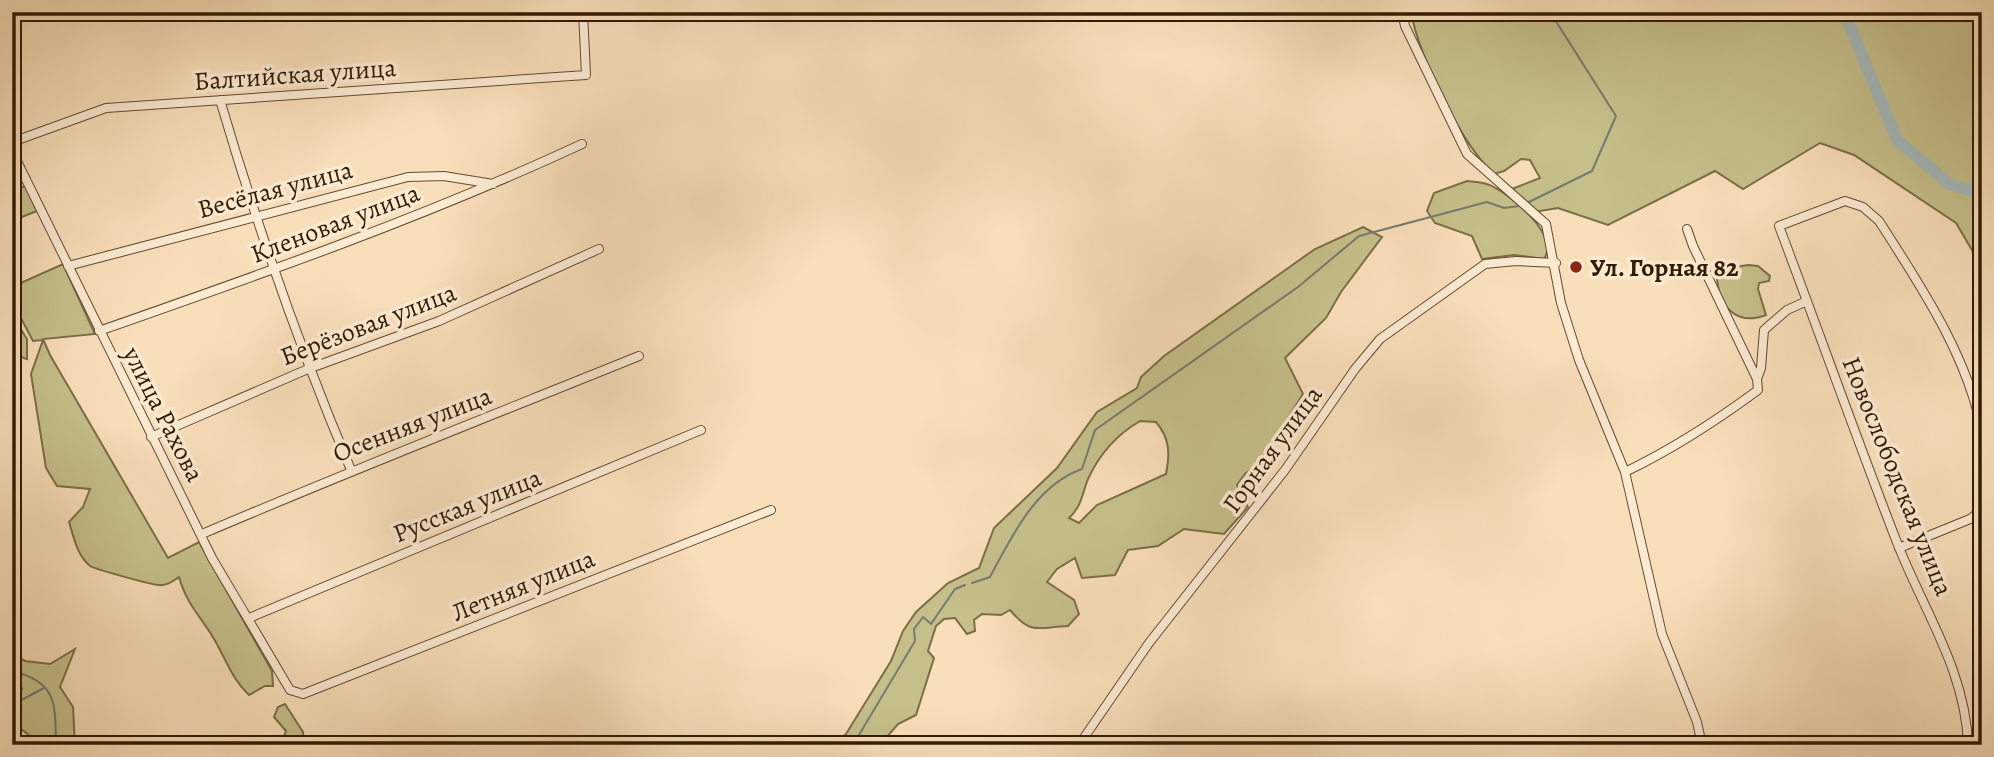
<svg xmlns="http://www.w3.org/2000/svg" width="1994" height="757" viewBox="0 0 1994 757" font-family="Alegreya,serif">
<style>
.green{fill:#c5bf8a;stroke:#7b6e47;stroke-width:2;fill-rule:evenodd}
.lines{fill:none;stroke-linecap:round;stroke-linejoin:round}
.stream{stroke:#757a72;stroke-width:2}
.river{stroke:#a3b9bb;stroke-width:12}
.street-casing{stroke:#634c31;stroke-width:10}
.street{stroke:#faead2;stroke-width:8}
.poi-dot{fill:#8f2418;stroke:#faead2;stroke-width:2.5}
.labels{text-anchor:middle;stroke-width:7;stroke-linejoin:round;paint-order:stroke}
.street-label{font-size:26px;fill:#311c04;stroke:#faead2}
.poi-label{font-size:26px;font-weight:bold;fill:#311c04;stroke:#faead2;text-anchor:start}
</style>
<rect width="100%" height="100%" fill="#f8deb9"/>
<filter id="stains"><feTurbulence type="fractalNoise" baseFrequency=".00286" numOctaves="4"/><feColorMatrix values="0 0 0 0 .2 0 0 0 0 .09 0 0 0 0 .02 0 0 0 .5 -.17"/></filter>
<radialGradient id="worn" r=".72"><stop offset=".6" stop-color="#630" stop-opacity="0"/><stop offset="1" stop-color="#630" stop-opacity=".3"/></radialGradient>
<!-- green -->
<path class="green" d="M 1411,12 L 1982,12 L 1982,267 L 1956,223 L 1854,155 L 1820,143 L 1743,189 L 1715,171 L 1608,225 L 1558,208 L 1534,212 L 1512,189 L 1540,178 L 1530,160 L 1521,159 L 1504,171 L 1494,174 C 1461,144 1419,56 1411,12 Z
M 1467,181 C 1477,182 1486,182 1494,187 C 1513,198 1560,235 1544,259 L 1514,255 L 1482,259 L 1472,236 L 1435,223 L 1427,211 L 1434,193 Z
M 25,186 L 37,211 L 12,221 L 12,192 Z
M 1363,227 L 1382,237 L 1341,292 L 1326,318 L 1285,358 L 1303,394 L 1260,462 L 1245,474 L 1237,485 L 1248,507 L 1224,534 L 1184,529 L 1158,546 L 1128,550 L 1115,575 L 1082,578 L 1075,558 L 1057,569 L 1047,582 L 1074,600 L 1079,614 L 1068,626 C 1038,627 1032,636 1010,610 L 1001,615 L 982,614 L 974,620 L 975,631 L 967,634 L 955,618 L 944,619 L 936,626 L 928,651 L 934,658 L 916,715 L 898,724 L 880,745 L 835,745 L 846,734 L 891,661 L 903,631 L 916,612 L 948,583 L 979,568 L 994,528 L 1057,468 L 1097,412 L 1137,388 L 1141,377 L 1164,356 L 1315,249 ZM 1140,421 L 1156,422 C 1170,438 1170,454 1166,474 L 1097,505 L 1079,523 L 1069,518 C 1082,506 1082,494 1088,479 C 1100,453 1116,435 1140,421 Z
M 63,264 L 95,334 L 43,339 L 50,355 L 168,558 L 199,542 L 272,671 L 273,686 L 265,686 L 249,695 C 230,677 225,656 211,634 C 197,612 187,604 179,577 C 173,581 167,586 159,585 C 152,585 95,569 90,566 C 77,555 74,538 69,522 L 83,507 L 90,489 L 57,486 L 46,468 L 31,374 L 43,340 L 33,341 L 22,320 L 12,310 L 12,287 Z
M 1748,265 L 1758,266 L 1770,276 L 1769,281 L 1759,283 L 1758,289 L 1766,315 C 1737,326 1720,308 1717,279 L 1729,268 Z
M 22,331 L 27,339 L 27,359 L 12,354 L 12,337 Z
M 75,649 L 60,687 L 73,707 L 75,745 L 34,745 L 30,736 L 12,722 L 12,702 L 22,689 L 19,682 L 12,679 L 12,654 L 25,661 L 50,664 Z
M 285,704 L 303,732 L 304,745 L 281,744 L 286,731 L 274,717 L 278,707 Z"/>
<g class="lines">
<!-- stream -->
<path class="stream" d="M 1527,203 L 1592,171 L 1616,116 L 1550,12
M 972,583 L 990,577 C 1012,536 1036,485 1082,469 L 1095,430 L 1298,287 L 1359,236 L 1487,202 L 1504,208 L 1519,206
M 12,671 C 58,682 55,704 56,745
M 12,705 L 44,688
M 853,745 L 915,641 L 914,629 L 923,617 L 931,624 L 955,589 L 965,585"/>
<!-- river -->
<path class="river" d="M 1828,12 L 1846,17 L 1897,140 L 1949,184 L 1982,194"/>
<defs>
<path id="street" d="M 78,12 L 88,17 L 171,17 L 244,12
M 1402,12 L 1405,26 L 1467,154 L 1546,224 L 1561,303 L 1579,360 L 1625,472 L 1662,634 L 1697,722 L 1702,745
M 12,18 L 33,12
M 220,100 C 257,226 300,349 351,470
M 12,142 L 106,108 L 586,75 L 583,12
M 12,151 L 212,558 L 290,690 L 303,694 L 771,510
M 68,266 L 408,177 L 444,176 L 493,184
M 99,331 C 262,274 425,217 582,144
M 1757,379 L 1761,368 L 1764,330 L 1787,310 L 1807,301
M 151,437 L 308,369 L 439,321 L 599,249
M 1625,472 C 1673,449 1716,421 1758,390 L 1757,379 L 1693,246 L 1687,229
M 202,534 C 347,472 493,415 639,356
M 1899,548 L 1970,519 L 1982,510
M 249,618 L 701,430
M 1079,745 L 1149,643 L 1285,470 L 1355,369 L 1380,339 L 1485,264 L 1516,261 L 1556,263
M 1968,745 C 1966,672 1924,611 1898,545 C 1857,440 1819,332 1779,226 L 1845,201 L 1863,207 L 1879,221 C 1920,285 1968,356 1982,432"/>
</defs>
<!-- street casing -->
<use href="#street" class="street-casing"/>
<!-- street -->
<use href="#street" class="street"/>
</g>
<!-- markers -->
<circle class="poi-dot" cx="1576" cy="267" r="7"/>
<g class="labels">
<!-- street labels -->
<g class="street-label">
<text transform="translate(295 74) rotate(-4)" y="9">Балтийская улица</text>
<text transform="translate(275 189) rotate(-15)" y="9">Весёлая улица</text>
<text transform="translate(335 223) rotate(-21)" y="9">Кленовая улица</text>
<text transform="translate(368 324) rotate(-21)" y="9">Берёзовая улица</text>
<text transform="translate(164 414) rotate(63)" y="9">улица Рахова</text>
<text transform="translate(412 424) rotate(-21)" y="9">Осенняя улица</text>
<text transform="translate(1272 449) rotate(-54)" y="9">Горная улица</text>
<text transform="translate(1898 476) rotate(68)" y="9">Новослободская улица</text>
<text transform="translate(467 505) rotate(-22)" y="9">Русская улица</text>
<text transform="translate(523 585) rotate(-22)" y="9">Летняя улица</text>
</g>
<!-- poi labels -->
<g class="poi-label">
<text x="1590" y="276">Ул. Горная 82</text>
</g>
</g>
<!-- margin -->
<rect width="1994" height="757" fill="none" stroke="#f8deb9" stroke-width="42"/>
<rect x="14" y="14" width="1966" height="729" fill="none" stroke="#311c04" stroke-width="3.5"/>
<rect x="21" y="21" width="1952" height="715" fill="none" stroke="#311c04" stroke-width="2"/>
<rect width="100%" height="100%" filter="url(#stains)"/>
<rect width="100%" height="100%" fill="url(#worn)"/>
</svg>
